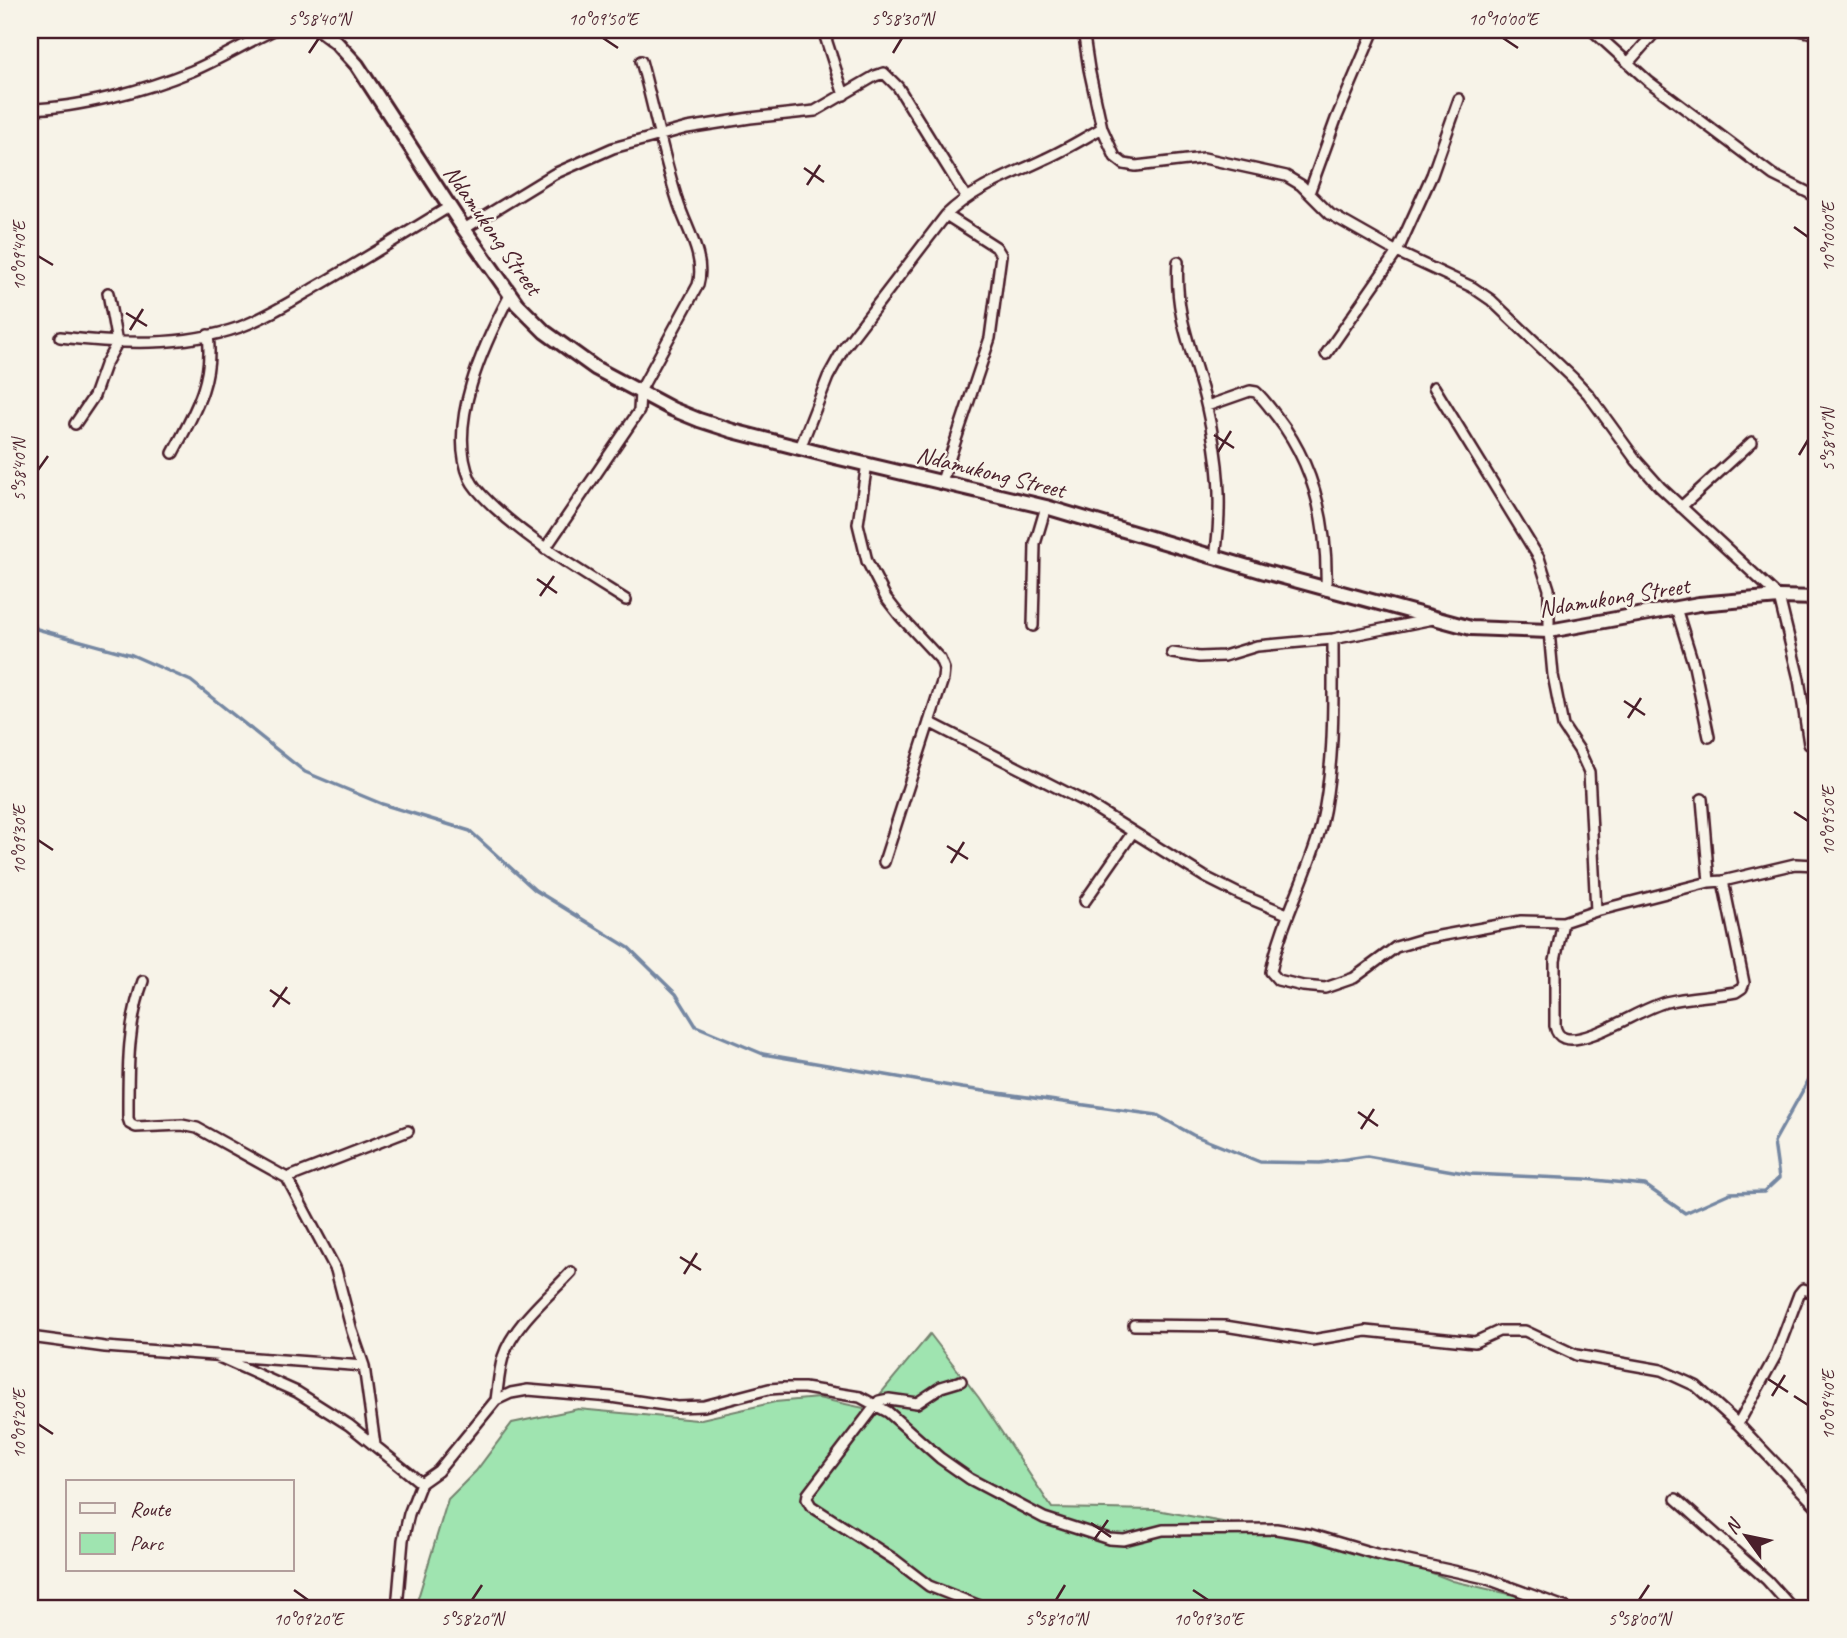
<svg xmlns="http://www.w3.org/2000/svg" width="1847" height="1638" viewBox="0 0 1847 1638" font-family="Caveat,sans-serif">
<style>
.green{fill:#9fe4b0;stroke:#74826e;stroke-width:2}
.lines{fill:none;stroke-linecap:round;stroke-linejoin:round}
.stream{stroke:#7587a2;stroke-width:3.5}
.minor-casing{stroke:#4a1f2b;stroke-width:14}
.secondary-casing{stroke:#4a1f2b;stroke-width:18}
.minor{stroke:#f7f3e8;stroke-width:9}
.secondary{stroke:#f7f3e8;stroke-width:12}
.ticks{fill:none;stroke:#4a1f2b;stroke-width:2.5}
.labels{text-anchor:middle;stroke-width:5;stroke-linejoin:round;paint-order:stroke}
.street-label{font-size:24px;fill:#4a1f2b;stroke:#f7f3e8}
.neatline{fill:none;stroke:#4a1f2b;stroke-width:2.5}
.ticks-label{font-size:18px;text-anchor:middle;fill:#4a1f2b}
</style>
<rect width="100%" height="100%" fill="#f7f3e8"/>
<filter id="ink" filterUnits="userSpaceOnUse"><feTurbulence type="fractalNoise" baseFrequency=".0143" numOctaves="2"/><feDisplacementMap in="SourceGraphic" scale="14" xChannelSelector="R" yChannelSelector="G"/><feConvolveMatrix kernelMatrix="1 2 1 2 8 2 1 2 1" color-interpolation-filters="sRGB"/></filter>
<g filter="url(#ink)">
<!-- green -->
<path class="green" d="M 930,1334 L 979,1398 L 1052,1508 L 1157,1510 L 1370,1549 L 1453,1581 L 1570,1608 L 415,1608 L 448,1499 L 476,1471 L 512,1423 L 578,1409 L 697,1420 L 775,1402 L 818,1398 L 868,1409 Z"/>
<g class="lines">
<!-- stream -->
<path class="stream" d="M 30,620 L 37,629 L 132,655 L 191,681 L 305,772 L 382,804 L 470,831 L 535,890 L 629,948 L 676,994 L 696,1026 L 763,1054 L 962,1088 L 1157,1115 L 1193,1135 L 1260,1162 L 1320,1163 L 1367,1156 L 1470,1174 L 1585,1179 L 1645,1185 L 1685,1213 L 1730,1193 L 1764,1192 L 1779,1178 L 1774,1142 L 1817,1065"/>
<defs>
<path id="minor" d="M 823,30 L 844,95
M 1083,30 L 1089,69 L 1102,128 L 1115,157 L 1124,164 L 1136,166 L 1204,158 L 1286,176 L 1301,185 L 1330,214 L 1397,252 L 1472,287 L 1491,300 L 1573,378 L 1588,394 L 1636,460 L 1660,487 L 1779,597 L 1799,679 L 1809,744
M 1592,30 L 1648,81 L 1773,175 L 1817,197
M 1799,30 L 1817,34
M 1628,63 L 1657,30
M 30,109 C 79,108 146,90 192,71 C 220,59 246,43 274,30
M 1309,193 L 1336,119 L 1374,30
M 464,229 L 554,174 L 613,148 L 687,128 L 750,118 L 815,111 L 875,76 L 884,73 L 898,87 L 966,197
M 1178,262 C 1174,319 1195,355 1207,408 C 1219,461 1223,504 1215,557
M 510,295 C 484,344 446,424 470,479 C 475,490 486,499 494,507 C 534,544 580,571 626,600
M 60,337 C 121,344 182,347 240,327 C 267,317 292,301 316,287 C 361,261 405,234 449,207
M 1326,354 L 1397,252 L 1432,175 L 1459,99
M 1434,387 L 1539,558 L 1549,589 L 1549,631 L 1553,675 L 1563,726 L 1579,750 L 1589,772 L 1596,911
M 1207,406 L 1250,391 L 1256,392 C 1264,399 1270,408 1277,417 C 1316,467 1328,527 1326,590
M 75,424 L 94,396 L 105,365 L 117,343 L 108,293
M 800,448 L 828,377 L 844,348 L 946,215 C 975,187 1010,176 1045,159 C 1065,150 1083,139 1102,128
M 173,453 C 194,413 214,382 208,335
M 867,463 L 858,524 L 867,561 L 886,598 L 900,616 L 940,659 L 944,669 L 943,679 L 884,862
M 942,481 L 990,338 L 1001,255 L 996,247 L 946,215
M 1681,507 L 1752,442
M 545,549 L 639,411 L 640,391 L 698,285 C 706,257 686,228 678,202 C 663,156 654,108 641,61
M 1676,608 L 1694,666 L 1709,737
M 1033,626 L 1035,544 L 1046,507
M 1333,639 C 1333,701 1335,765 1321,826 C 1308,876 1281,921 1271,972 L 1278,980 L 1303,986 L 1325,988 L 1354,978 L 1396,947 L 1423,939 L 1521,921 L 1563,922 L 1596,911 L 1709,882 L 1723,881 L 1795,864 L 1817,865
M 1172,653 L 1199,657 L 1224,656 L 1257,646 L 1333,639 L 1433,619
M 929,722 L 1087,803 L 1205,877 L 1239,894 L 1287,914
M 1702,799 L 1709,882
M 1085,901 L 1133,832
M 1563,922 L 1555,961 L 1555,1026 C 1556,1031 1558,1036 1564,1038 C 1586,1046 1641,1008 1666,1002 C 1688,997 1713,996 1736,992 L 1742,988 L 1744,983 L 1723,881
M 143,981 C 127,1025 128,1071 128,1118 L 130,1124 L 136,1127 L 182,1125 L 197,1128 L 287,1178 L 336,1270 L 352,1331 L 364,1366 L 375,1445
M 287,1178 L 408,1131
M 1134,1325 L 1225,1326 L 1312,1340 L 1366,1331 L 1475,1342 L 1499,1331 L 1525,1331 L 1576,1355 L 1661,1370 L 1696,1386 L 1738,1424 L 1817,1507
M 30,1337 L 105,1347 L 364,1366
M 219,1357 L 297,1392 L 349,1425 L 421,1483
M 961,1381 L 941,1387 L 917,1403 L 889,1399 L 879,1401 L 808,1494 L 807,1499 L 811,1506 L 895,1560 L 929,1586 L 985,1608
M 496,1400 C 498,1386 499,1371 503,1357 C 514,1324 548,1297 571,1272
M 1738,1424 L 1776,1355 L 1799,1294 L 1803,1289 L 1817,1293
M 1676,1499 L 1767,1580 L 1792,1608
M 397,1608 L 403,1540 L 409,1514 L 421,1483 L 438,1471 L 496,1400 L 511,1393 L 528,1390 L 611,1397 L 677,1407 L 704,1406 L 769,1389 L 783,1388 L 804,1388 L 860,1397 L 888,1412 L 940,1458 L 970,1479 L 1044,1518 L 1109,1539 L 1124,1540 L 1163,1530 L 1276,1529 L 1312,1535 L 1376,1554 L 1485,1578 L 1567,1608"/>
<path id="secondary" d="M 320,30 L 336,42 L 357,65 L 464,229 L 517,304 L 545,332 L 595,368 L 672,409 L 699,420 L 733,431 L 835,457 L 1046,507 L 1265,572 L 1471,628 L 1549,631 L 1699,604 L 1779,597 L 1817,598"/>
</defs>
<!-- minor casing -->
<use href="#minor" class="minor-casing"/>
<!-- secondary casing -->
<use href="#secondary" class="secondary-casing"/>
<!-- minor -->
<use href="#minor" class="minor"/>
<!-- secondary -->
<use href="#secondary" class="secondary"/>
</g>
</g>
<!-- ticks -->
<path class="ticks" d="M 603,38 L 618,48M 1503,38 L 1518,48M 309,53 L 319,38M 893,53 L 902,38M 804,168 L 824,182M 807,185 L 820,165M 1794,227 L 1808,237M 38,256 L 53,265M 126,313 L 147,326M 130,330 L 143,309M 1214,435 L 1234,448M 1218,452 L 1231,431M 1799,455 L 1808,440M 38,470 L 48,456M 537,579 L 557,593M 540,596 L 554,576M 1624,701 L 1645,715M 1628,718 L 1641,698M 1794,812 L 1808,821M 38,840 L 53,850M 947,846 L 968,859M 951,863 L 964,842M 270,990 L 290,1004M 273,1007 L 287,987M 1358,1112 L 1378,1126M 1361,1129 L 1374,1109M 680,1257 L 701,1270M 684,1274 L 697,1253M 1768,1379 L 1788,1392M 1772,1396 L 1785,1375M 1794,1396 L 1808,1405M 38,1424 L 53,1434M 1091,1523 L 1111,1537M 1094,1540 L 1108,1520M 294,1590 L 308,1600M 1193,1590 L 1208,1600M 472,1600 L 482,1585M 1056,1600 L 1065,1585M 1639,1600 L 1649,1585"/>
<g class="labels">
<!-- street labels -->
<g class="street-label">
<text transform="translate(493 230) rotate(55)" y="8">Ndamukong Street</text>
<text transform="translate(991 472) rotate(14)" y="8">Ndamukong Street</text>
<text transform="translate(1614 597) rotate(-9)" y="8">Ndamukong Street</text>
</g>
</g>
<!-- margin -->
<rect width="1847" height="1638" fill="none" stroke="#f7f3e8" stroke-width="77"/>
<!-- legend -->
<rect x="66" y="1480" width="228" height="91" fill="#f7f3e8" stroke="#b29e9c" stroke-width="2"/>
<rect x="80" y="1503" width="35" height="10" fill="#f7f3e8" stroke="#b29e9c" stroke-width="2"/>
<text x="130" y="1516" font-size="21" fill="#4a1f2b">Route</text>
<rect x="80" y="1533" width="35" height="21" fill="#9fe4b0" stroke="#b29e9c" stroke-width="2"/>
<text x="130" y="1550" font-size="21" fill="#4a1f2b">Parc</text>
<!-- north arrow -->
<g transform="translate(1746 1536) rotate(303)" stroke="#f7f3e8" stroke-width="5" paint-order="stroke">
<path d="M0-5L12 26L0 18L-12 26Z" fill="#4a1f2b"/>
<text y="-10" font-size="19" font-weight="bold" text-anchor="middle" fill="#4a1f2b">N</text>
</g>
<rect x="38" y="38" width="1770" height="1562" class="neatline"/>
<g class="ticks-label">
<text x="319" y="25">5°58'40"N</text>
<text x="603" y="25">10°09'50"E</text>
<text x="902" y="25">5°58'30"N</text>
<text x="1503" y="25">10°10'00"E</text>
<text transform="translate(1828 237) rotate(-90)" y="6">10°10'00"E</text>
<text transform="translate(19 256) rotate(-90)" y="6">10°09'40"E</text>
<text transform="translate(1828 440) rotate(-90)" y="6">5°58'10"N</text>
<text transform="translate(19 470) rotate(-90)" y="6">5°58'40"N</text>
<text transform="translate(1828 821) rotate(-90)" y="6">10°09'50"E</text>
<text transform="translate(19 840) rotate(-90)" y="6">10°09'30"E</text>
<text transform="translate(1828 1405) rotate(-90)" y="6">10°09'40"E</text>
<text transform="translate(19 1424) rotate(-90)" y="6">10°09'20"E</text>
<text x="308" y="1625">10°09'20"E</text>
<text x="472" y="1625">5°58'20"N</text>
<text x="1056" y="1625">5°58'10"N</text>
<text x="1208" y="1625">10°09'30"E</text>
<text x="1639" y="1625">5°58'00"N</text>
</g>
</svg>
